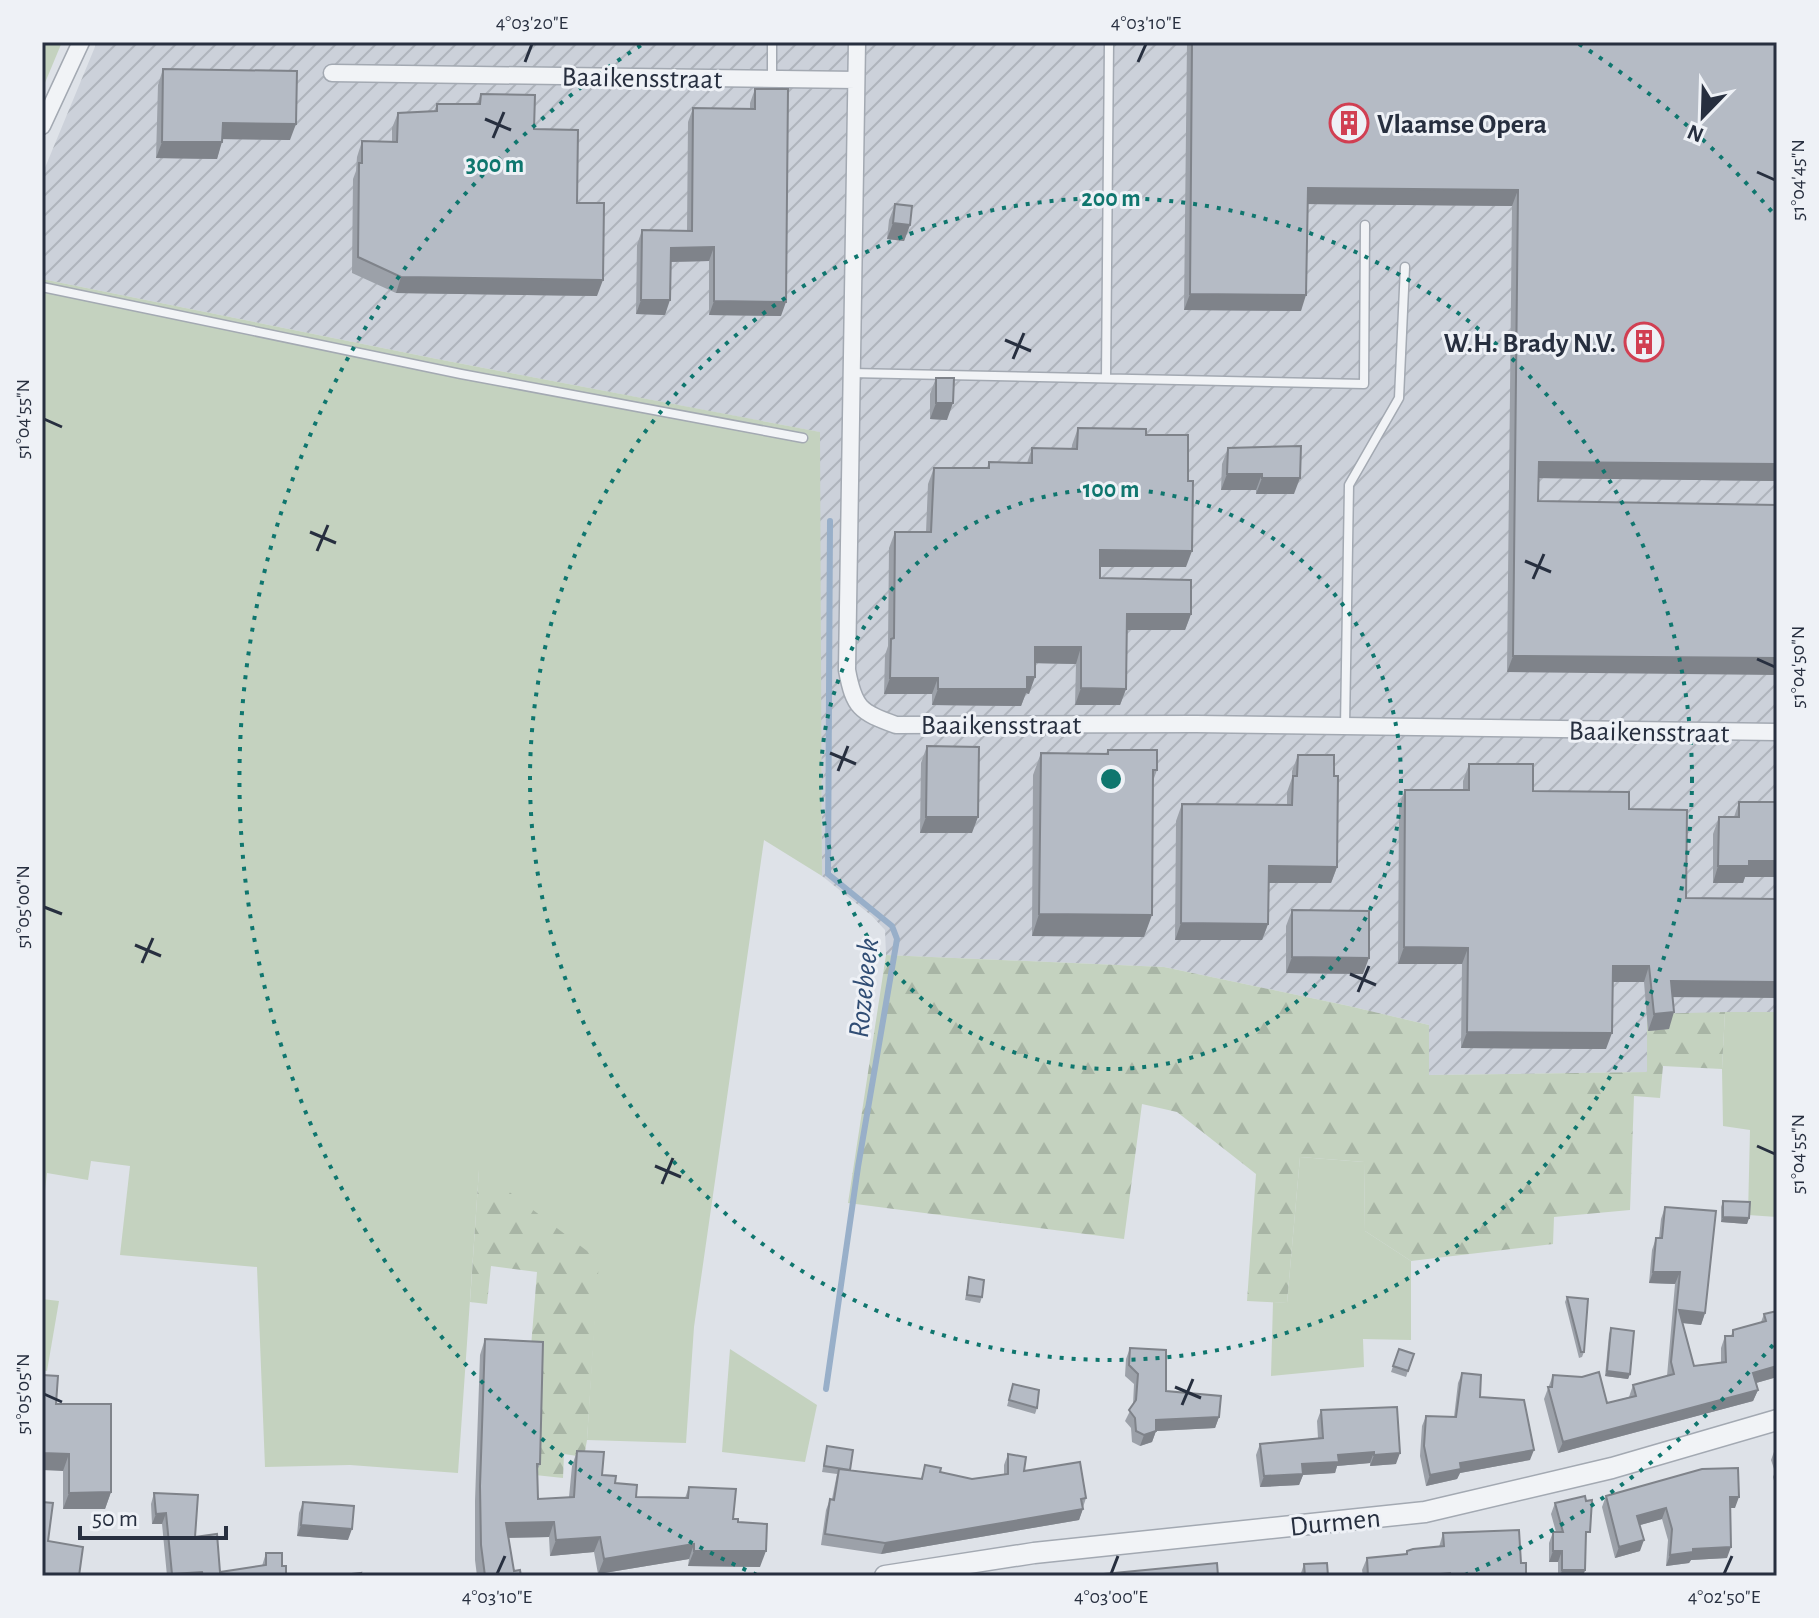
<svg xmlns="http://www.w3.org/2000/svg" width="1819" height="1618" viewBox="0 0 1819 1618" font-family="'Alegreya Sans',sans-serif">
<style>
.industrial{fill:url(#industrial-furrows)}
.grass{fill:#c4d2bf}
.forest{fill:url(#forest-firs)}
.lines{fill:none;stroke-linecap:round;stroke-linejoin:round}
.stream{stroke:#98afc9;stroke-width:6}
.service-casing{stroke:#a3a9b2;stroke-width:11}
.minor-casing{stroke:#a3a9b2;stroke-width:19}
.tertiary-casing{stroke:#a3a9b2;stroke-width:23}
.service{stroke:#f1f3f6;stroke-width:8}
.minor{stroke:#f1f3f6;stroke-width:16}
.tertiary{stroke:#f1f3f6;stroke-width:20}
.wall{fill:#9ca1a9}
.shaded-wall{fill:#7f838a}
.building{fill:#b5bbc5;stroke:#7f838a;stroke-width:2}
.ticks{fill:none;stroke:#272f3f;stroke-width:3}
.ring{fill:none;stroke:#0f766e;stroke-width:4;stroke-dasharray:4 8}
.labels{text-anchor:middle;stroke-width:6;stroke-linejoin:round;paint-order:stroke}
.street-label{font-size:28px;fill:#272f3f;stroke:#eef1f6}
.poi-label{font-size:28px;font-weight:bold;fill:#272f3f;stroke:#eef1f6;text-anchor:start}
.water-label{font-size:30px;font-style:italic;fill:#304d74;stroke:#eef1f6}
.centre{fill:#0f766e;stroke:#eef1f6;stroke-width:4}
.ring-label{font-size:24px;text-anchor:middle;font-weight:bold;fill:#0f766e;stroke:#eef1f6;stroke-width:6;stroke-linejoin:round;paint-order:stroke}
.neatline{fill:none;stroke:#272f3f;stroke-width:3}
.ticks-label{font-size:20px;text-anchor:middle;fill:#272f3f}
</style>
<defs>
<pattern id="industrial-furrows" width="10" height="10" patternUnits="userSpaceOnUse" patternTransform="scale(2)"><rect width="10" height="10" fill="#ccd1da"/><path d="M-1 1l2-2M0 10L10 0M9 11l2-2" fill="none" stroke="#afb4bc"/></pattern>
<pattern id="forest-firs" width="22" height="20" patternUnits="userSpaceOnUse" patternTransform="scale(2)"><rect width="22" height="20" fill="#c4d2bf"/><path d="M5 1l3.5 6h-7zM16 11l3.5 6h-7z" fill="#a8b5a5"/></pattern>
</defs>
<rect width="100%" height="100%" fill="#dee2e8"/>
<!-- industrial -->
<path class="industrial" d="M 97,42 L 1777,42 L 1777,1012 L 1647,1014 L 1647,1072 L 1428,1075 L 1429,1025 L 1349,1006 L 1164,967 L 886,955 L 885,930 L 872,916 L 822,876 L 819,432 L 437,359 L 42,279 L 42,175 Z"/>
<!-- grass -->
<path class="grass" d="M 42,42 L 62,42 L 42,90 Z
M 42,279 L 437,359 L 820,432 L 822,876 L 764,840 L 694,1327 L 686,1443 L 587,1440 L 598,1260 L 479,1170 L 458,1473 L 350,1465 L 265,1467 L 257,1267 L 120,1255 L 130,1166 L 91,1161 L 88,1180 L 47,1173 L 42,1216 Z
M 1725,1012 L 1777,1012 L 1777,1217 L 1748,1215 L 1750,1130 L 1723,1126 L 1722,1069 Z
M 1300,1157 L 1364,1162 L 1365,1231 L 1411,1261 L 1411,1340 L 1363,1339 L 1364,1367 L 1271,1376 L 1273,1302 L 1287,1303 Z
M 42,1299 L 59,1301 L 47,1371 L 42,1370 Z
M 730,1349 L 817,1405 L 805,1462 L 722,1452 Z"/>
<!-- forest -->
<path class="forest" d="M 886,955 L 1164,967 L 1349,1006 L 1429,1025 L 1429,1075 L 1647,1072 L 1647,1014 L 1725,1012 L 1722,1069 L 1663,1066 L 1660,1098 L 1634,1096 L 1630,1210 L 1554,1217 L 1553,1244 L 1411,1261 L 1365,1231 L 1364,1162 L 1300,1157 L 1287,1303 L 1247,1301 L 1256,1174 L 1177,1112 L 1142,1104 L 1124,1239 L 848,1203 Z
M 479,1169 L 599,1260 L 587,1440 L 584,1457 L 564,1454 L 563,1478 L 535,1475 L 543,1349 L 531,1347 L 537,1272 L 491,1266 L 487,1304 L 470,1302 Z"/>
<g class="lines">
<!-- stream -->
<path class="stream" d="M 826,1389 L 858,1167 L 897,939 L 892,926 L 828,874 L 830,521"/>
<defs>
<path id="service" d="M 772,78 L 772,42
M 42,287 L 461,374 L 803,438
M 851,373 L 1364,384 L 1365,225
M 1106,378 L 1109,42
M 1345,727 L 1349,485 L 1399,398 L 1405,267"/>
<path id="minor" d="M 857,42 L 847,670 C 854,708 860,712 896,725 L 1196,724 L 1777,732
M 332,73 L 856,80
M 42,126 L 81,42"/>
<path id="tertiary" d="M 885,1576 L 1034,1553 L 1425,1512 L 1612,1468 L 1777,1420"/>
</defs>
<!-- service casing -->
<use href="#service" class="service-casing"/>
<!-- minor casing -->
<use href="#minor" class="minor-casing"/>
<!-- tertiary casing -->
<use href="#tertiary" class="tertiary-casing"/>
<!-- service -->
<use href="#service" class="service"/>
<!-- minor -->
<use href="#minor" class="minor"/>
<!-- tertiary -->
<use href="#tertiary" class="tertiary"/>
</g>
<!-- wall -->
<path class="wall" d="M 1187,42 L 1777,42 L 1777,481 L 1539,478 L 1538,501 L 1777,505 L 1507,672 L 1512,206 L 1308,204 L 1301,311 L 1184,310 Z
M 163,69 L 290,140 L 222,139 L 217,159 L 156,158 L 158,85 Z
M 755,89 L 781,316 L 709,315 L 709,261 L 671,262 L 665,315 L 636,314 L 637,245 L 642,230 L 687,231 L 688,122 L 693,108 L 750,109 L 750,103 Z
M 481,94 L 534,129 L 577,203 L 597,296 L 396,293 L 352,273 L 353,179 L 356,171 L 357,157 L 362,141 L 392,142 L 392,128 L 398,113 L 434,111 L 437,104 L 477,104 Z
M 895,204 L 910,225 L 904,241 L 887,239 L 889,220 Z
M 936,378 L 947,420 L 930,419 L 930,394 Z
M 1078,428 L 1146,435 L 1186,567 L 1100,567 L 1100,578 L 1191,614 L 1185,630 L 1126,630 L 1126,689 L 1120,705 L 1075,705 L 1076,664 L 1035,663 L 1029,694 L 1026,693 L 1021,706 L 932,705 L 932,694 L 884,694 L 885,655 L 888,646 L 889,548 L 895,532 L 926,532 L 928,484 L 934,468 L 987,468 L 989,462 L 1027,463 L 1032,448 L 1072,449 L 1072,445 Z
M 1228,448 L 1294,494 L 1256,494 L 1256,490 L 1221,490 L 1222,464 Z
M 927,746 L 972,833 L 920,833 L 921,763 Z
M 1108,750 L 1157,770 L 1153,781 L 1144,937 L 1032,936 L 1033,775 L 1041,753 L 1107,754 Z
M 1298,755 L 1334,776 L 1337,867 L 1331,883 L 1268,883 L 1268,924 L 1262,940 L 1175,940 L 1176,821 L 1182,804 L 1287,805 L 1287,792 L 1292,778 L 1292,771 Z
M 1469,764 L 1533,791 L 1629,809 L 1673,997 L 1669,1029 L 1648,1031 L 1644,982 L 1612,982 L 1606,1049 L 1461,1048 L 1462,964 L 1398,964 L 1399,806 L 1405,790 L 1463,790 L 1463,781 Z
M 1739,802 L 1745,877 L 1743,883 L 1713,883 L 1713,834 L 1719,817 L 1734,817 Z
M 1292,910 L 1363,974 L 1286,973 L 1286,926 Z
M 1723,1201 L 1749,1218 L 1747,1224 L 1721,1222 L 1721,1207 Z
M 1665,1207 L 1705,1313 L 1701,1325 L 1682,1323 L 1694,1366 L 1721,1363 L 1721,1348 L 1725,1336 L 1731,1336 L 1733,1330 L 1761,1322 L 1764,1314 L 1777,1311 L 1777,1377 L 1756,1383 L 1758,1390 L 1753,1401 L 1558,1453 L 1544,1399 L 1553,1375 L 1607,1403 L 1629,1397 L 1633,1385 L 1667,1376 L 1675,1284 L 1649,1283 L 1652,1250 L 1656,1238 L 1659,1238 L 1661,1219 Z
M 969,1277 L 982,1297 L 980,1303 L 965,1300 Z
M 1567,1297 L 1584,1352 L 1582,1357 L 1579,1358 L 1565,1302 Z
M 1611,1328 L 1630,1374 L 1628,1379 L 1605,1376 L 1609,1334 Z
M 485,1339 L 540,1464 L 537,1471 L 538,1499 L 569,1497 L 572,1466 L 577,1451 L 602,1475 L 636,1497 L 685,1498 L 689,1487 L 738,1522 L 760,1567 L 688,1566 L 689,1559 L 598,1574 L 594,1552 L 550,1556 L 549,1537 L 508,1538 L 514,1571 L 521,1576 L 477,1576 L 475,1560 L 475,1501 L 480,1355 Z
M 1130,1348 L 1166,1391 L 1219,1417 L 1215,1428 L 1156,1431 L 1152,1442 L 1140,1446 L 1132,1442 L 1131,1428 L 1125,1421 L 1133,1405 L 1134,1384 L 1125,1376 L 1126,1359 Z
M 1399,1349 L 1414,1354 L 1406,1377 L 1391,1372 Z
M 1462,1373 L 1530,1460 L 1460,1473 L 1457,1479 L 1426,1486 L 1420,1456 L 1422,1426 L 1426,1416 L 1454,1417 L 1458,1383 Z
M 1013,1384 L 1037,1408 L 1035,1414 L 1007,1406 Z
M 56,1404 L 111,1492 L 105,1509 L 63,1509 L 63,1471 Z
M 1321,1410 L 1396,1464 L 1370,1466 L 1370,1463 L 1337,1466 L 1335,1473 L 1303,1475 L 1299,1485 L 1260,1487 L 1256,1455 L 1260,1444 L 1318,1438 L 1317,1421 Z
M 827,1446 L 850,1470 L 921,1479 L 925,1465 L 940,1472 L 972,1479 L 1004,1475 L 1004,1465 L 1008,1454 L 1024,1471 L 1086,1498 L 1079,1520 L 881,1554 L 821,1545 L 826,1510 L 830,1499 L 832,1499 L 837,1474 L 822,1472 Z
M 1777,1448 L 1777,1491 L 1773,1477 L 1775,1472 L 1771,1460 L 1775,1449 Z
M 154,1493 L 195,1537 L 220,1572 L 262,1566 L 266,1553 L 282,1566 L 286,1576 L 167,1576 L 162,1524 L 152,1524 L 151,1504 Z
M 1606,1496 L 1735,1508 L 1730,1508 L 1727,1558 L 1691,1560 L 1689,1563 L 1666,1566 L 1668,1540 L 1662,1519 L 1640,1525 L 1640,1551 L 1615,1558 L 1602,1507 Z
M 303,1502 L 348,1540 L 297,1536 L 299,1513 Z
M 1555,1503 L 1586,1543 L 1585,1570 L 1583,1576 L 1558,1576 L 1558,1562 L 1549,1562 L 1549,1543 L 1553,1532 L 1556,1532 L 1551,1514 Z
M 1443,1533 L 1521,1563 L 1526,1576 L 1363,1576 L 1362,1570 L 1367,1558 L 1405,1554 L 1407,1551 L 1439,1547 Z
M 1304,1564 L 1328,1576 L 1300,1576 Z"/>
<!-- shaded-wall -->
<path class="shaded-wall" d="M 223,123 L 296,124 L 290,140 L 217,139 Z
M 162,142 L 222,142 L 217,159 L 156,158 Z
M 1308,188 L 1518,190 L 1512,206 L 1302,204 Z
M 893,223 L 910,225 L 904,241 L 887,239 Z
M 714,247 L 709,261 L 666,262 L 671,248 Z
M 401,277 L 603,280 L 597,296 L 396,293 Z
M 1190,294 L 1306,295 L 1301,311 L 1184,310 Z
M 641,300 L 670,300 L 665,315 L 636,314 Z
M 714,301 L 786,302 L 781,316 L 709,315 Z
M 936,403 L 953,403 L 947,420 L 930,419 Z
M 1539,462 L 1777,464 L 1777,481 L 1533,478 Z
M 1227,474 L 1262,474 L 1256,490 L 1221,490 Z
M 1262,478 L 1300,478 L 1294,494 L 1256,494 Z
M 1100,550 L 1192,551 L 1186,567 L 1094,567 Z
M 1127,614 L 1191,614 L 1185,630 L 1121,630 Z
M 1035,647 L 1081,647 L 1076,664 L 1029,663 Z
M 1513,656 L 1777,658 L 1777,675 L 1507,672 Z
M 1027,677 L 1035,677 L 1029,694 L 1026,693 L 1021,706 L 932,705 L 938,689 Z
M 890,678 L 938,678 L 932,694 L 884,694 Z
M 1081,688 L 1126,689 L 1120,705 L 1075,705 Z
M 926,817 L 978,817 L 972,833 L 920,833 Z
M 1749,861 L 1777,861 L 1777,877 L 1745,877 L 1743,883 L 1713,883 L 1718,866 Z
M 1269,866 L 1337,867 L 1331,883 L 1263,883 Z
M 1039,914 L 1152,915 L 1144,937 L 1032,936 Z
M 1181,923 L 1268,924 L 1262,940 L 1175,940 Z
M 1404,947 L 1468,948 L 1462,964 L 1398,964 Z
M 1292,957 L 1369,958 L 1363,974 L 1286,973 Z
M 1613,966 L 1649,966 L 1644,982 L 1607,982 Z
M 1671,981 L 1777,982 L 1777,998 L 1665,997 Z
M 1674,1012 L 1669,1029 L 1648,1031 L 1654,1014 Z
M 1467,1032 L 1612,1033 L 1606,1049 L 1461,1048 Z
M 1723,1217 L 1749,1218 L 1747,1224 L 1721,1222 Z
M 1653,1272 L 1680,1272 L 1675,1284 L 1649,1283 Z
M 1679,1310 L 1705,1313 L 1701,1325 L 1674,1322 Z
M 1777,1366 L 1777,1377 L 1749,1385 L 1753,1373 Z
M 1607,1371 L 1630,1374 L 1628,1379 L 1605,1376 Z
M 1758,1390 L 1753,1401 L 1558,1453 L 1563,1442 Z
M 1219,1417 L 1215,1428 L 1156,1431 L 1152,1442 L 1140,1446 L 1144,1435 L 1156,1420 Z
M 1534,1450 L 1530,1460 L 1460,1473 L 1457,1479 L 1426,1486 L 1430,1475 L 1460,1463 Z
M 1374,1452 L 1370,1463 L 1337,1466 L 1335,1473 L 1303,1475 L 1299,1485 L 1260,1487 L 1264,1476 L 1302,1464 L 1338,1455 Z
M 42,1453 L 69,1454 L 63,1471 L 42,1470 Z
M 1400,1453 L 1396,1464 L 1370,1466 L 1374,1455 Z
M 111,1492 L 105,1509 L 63,1509 L 69,1493 Z
M 1730,1497 L 1739,1497 L 1735,1508 L 1726,1508 Z
M 1666,1508 L 1662,1519 L 1633,1527 L 1637,1516 Z
M 1083,1509 L 1079,1520 L 881,1554 L 885,1543 Z
M 166,1513 L 162,1524 L 152,1524 L 156,1514 Z
M 554,1522 L 549,1537 L 500,1538 L 506,1523 Z
M 301,1525 L 352,1529 L 348,1540 L 297,1536 Z
M 600,1537 L 594,1552 L 550,1556 L 556,1540 Z
M 1644,1540 L 1640,1551 L 1615,1558 L 1619,1547 Z
M 694,1544 L 689,1559 L 598,1574 L 604,1559 Z
M 1731,1547 L 1727,1558 L 1691,1560 L 1689,1563 L 1666,1566 L 1670,1555 L 1693,1549 Z
M 694,1551 L 766,1551 L 760,1567 L 688,1566 Z
M 1553,1551 L 1562,1551 L 1558,1562 L 1549,1562 Z
M 1562,1570 L 1585,1570 L 1583,1576 L 1560,1576 Z
M 202,1572 L 201,1576 L 171,1576 L 172,1574 Z
M 1450,1573 L 1449,1576 L 1419,1576 Z"/>
<!-- building -->
<path class="building" d="M 1192,42 L 1777,42 L 1777,464 L 1539,462 L 1538,501 L 1777,505 L 1777,658 L 1513,656 L 1518,190 L 1308,188 L 1306,295 L 1190,294 Z
M 163,69 L 297,71 L 296,124 L 223,123 L 222,142 L 162,142 Z
M 755,89 L 788,89 L 786,302 L 714,301 L 714,247 L 671,248 L 670,300 L 641,300 L 642,230 L 692,231 L 693,108 L 755,109 Z
M 481,94 L 535,95 L 534,129 L 578,130 L 577,203 L 604,203 L 603,280 L 401,277 L 358,257 L 359,163 L 362,163 L 362,141 L 397,142 L 398,113 L 437,111 L 437,104 L 480,104 Z
M 895,204 L 912,206 L 910,225 L 893,223 Z
M 936,378 L 954,378 L 953,403 L 936,403 Z
M 1078,428 L 1146,429 L 1146,435 L 1188,435 L 1188,481 L 1193,481 L 1192,551 L 1100,550 L 1100,578 L 1191,580 L 1191,614 L 1127,614 L 1126,689 L 1081,688 L 1081,647 L 1035,647 L 1035,677 L 1027,677 L 1027,689 L 938,689 L 938,678 L 890,678 L 891,639 L 894,638 L 895,532 L 931,532 L 934,468 L 989,468 L 989,462 L 1032,463 L 1032,448 L 1077,449 Z
M 1301,446 L 1300,478 L 1262,478 L 1262,474 L 1227,474 L 1228,448 Z
M 927,746 L 979,747 L 978,817 L 926,817 Z
M 1108,750 L 1157,750 L 1157,770 L 1153,770 L 1152,915 L 1039,914 L 1041,753 L 1108,754 Z
M 1298,755 L 1334,755 L 1334,776 L 1338,776 L 1337,867 L 1269,866 L 1268,924 L 1181,923 L 1182,804 L 1292,805 L 1293,776 L 1297,776 Z
M 1469,764 L 1533,764 L 1533,791 L 1629,792 L 1629,809 L 1687,810 L 1686,898 L 1777,899 L 1777,982 L 1671,981 L 1674,1012 L 1654,1014 L 1649,966 L 1613,966 L 1612,1033 L 1467,1032 L 1468,948 L 1404,947 L 1405,790 L 1469,790 Z
M 1739,802 L 1777,802 L 1777,861 L 1749,861 L 1749,866 L 1718,866 L 1719,817 L 1739,817 Z
M 1292,910 L 1369,911 L 1369,958 L 1292,957 Z
M 1723,1201 L 1750,1202 L 1749,1218 L 1723,1217 Z
M 1665,1207 L 1716,1211 L 1705,1313 L 1679,1310 L 1694,1366 L 1726,1362 L 1725,1336 L 1733,1336 L 1733,1330 L 1766,1321 L 1764,1314 L 1777,1311 L 1777,1366 L 1753,1373 L 1758,1390 L 1563,1442 L 1548,1387 L 1552,1387 L 1553,1375 L 1582,1377 L 1599,1372 L 1607,1403 L 1636,1396 L 1633,1385 L 1674,1374 L 1671,1362 L 1680,1272 L 1653,1272 L 1656,1238 L 1662,1238 Z
M 969,1277 L 984,1280 L 982,1297 L 967,1295 Z
M 1567,1297 L 1588,1299 L 1584,1352 L 1581,1352 Z
M 1611,1328 L 1634,1331 L 1630,1374 L 1607,1371 Z
M 485,1339 L 543,1342 L 540,1464 L 537,1464 L 538,1499 L 574,1497 L 577,1451 L 604,1452 L 602,1475 L 616,1476 L 615,1483 L 637,1485 L 636,1497 L 688,1498 L 689,1487 L 736,1489 L 733,1519 L 738,1519 L 738,1522 L 767,1524 L 766,1551 L 694,1551 L 694,1544 L 604,1559 L 600,1537 L 556,1540 L 554,1522 L 506,1523 L 514,1571 L 520,1570 L 521,1576 L 485,1576 L 481,1545 L 480,1486 Z
M 1130,1348 L 1166,1350 L 1166,1391 L 1221,1396 L 1219,1417 L 1156,1420 L 1156,1431 L 1144,1435 L 1136,1431 L 1135,1418 L 1129,1410 L 1136,1400 L 1138,1374 L 1129,1365 Z
M 1399,1349 L 1414,1354 L 1408,1371 L 1393,1366 Z
M 1462,1373 L 1481,1375 L 1480,1397 L 1524,1400 L 1534,1450 L 1460,1463 L 1461,1469 L 1430,1475 L 1424,1446 L 1426,1416 L 1456,1417 Z
M 42,1375 L 58,1376 L 56,1404 L 111,1404 L 111,1492 L 69,1493 L 69,1454 L 42,1453 Z
M 1013,1384 L 1039,1390 L 1037,1408 L 1009,1400 Z
M 1397,1407 L 1400,1453 L 1374,1455 L 1374,1452 L 1338,1455 L 1339,1462 L 1302,1464 L 1303,1474 L 1264,1476 L 1260,1444 L 1323,1438 L 1321,1410 Z
M 827,1446 L 853,1450 L 850,1470 L 824,1466 Z
M 1008,1454 L 1026,1457 L 1024,1471 L 1080,1462 L 1086,1498 L 1081,1499 L 1083,1509 L 885,1543 L 825,1534 L 830,1499 L 834,1500 L 839,1469 L 922,1479 L 925,1465 L 941,1468 L 940,1472 L 972,1479 L 1008,1474 Z
M 1738,1468 L 1739,1497 L 1730,1497 L 1731,1547 L 1693,1549 L 1693,1552 L 1670,1555 L 1672,1529 L 1666,1508 L 1637,1516 L 1644,1540 L 1619,1547 L 1606,1496 L 1702,1469 Z
M 154,1493 L 198,1495 L 195,1537 L 217,1534 L 220,1572 L 266,1565 L 266,1553 L 282,1553 L 282,1566 L 286,1566 L 286,1576 L 203,1576 L 202,1572 L 172,1574 L 166,1513 L 156,1514 Z
M 1585,1496 L 1586,1501 L 1592,1500 L 1590,1532 L 1586,1532 L 1585,1570 L 1562,1570 L 1562,1551 L 1553,1551 L 1553,1532 L 1563,1532 L 1555,1503 Z
M 42,1502 L 53,1503 L 48,1541 L 83,1547 L 79,1576 L 42,1576 Z
M 303,1502 L 354,1506 L 352,1529 L 301,1525 Z
M 1519,1530 L 1521,1563 L 1526,1563 L 1526,1576 L 1450,1576 L 1450,1573 L 1419,1576 L 1368,1576 L 1367,1558 L 1407,1554 L 1407,1551 L 1413,1549 L 1444,1546 L 1443,1533 Z
M 1217,1563 L 1218,1576 L 1094,1576 L 1094,1575 Z
M 1327,1563 L 1328,1576 L 1305,1576 L 1304,1564 Z
M 361,1573 L 360,1576 L 334,1576 Z
M 1586,1574 L 1609,1574 L 1609,1576 L 1585,1576 Z"/>
<!-- ticks -->
<path class="ticks" d="M 525,62 L 532,44M 1138,62 L 1146,44M 485,119 L 511,130M 493,138 L 504,112M 1757,172 L 1775,180M 1005,340 L 1031,351M 1013,359 L 1024,333M 44,419 L 62,427M 310,532 L 336,543M 317,551 L 328,525M 1525,561 L 1551,572M 1533,579 L 1544,554M 1757,659 L 1775,667M 830,753 L 856,764M 838,771 L 848,746M 44,907 L 62,914M 135,945 L 161,956M 142,963 L 153,938M 1350,974 L 1376,985M 1358,992 L 1369,966M 1757,1146 L 1775,1154M 655,1166 L 681,1177M 662,1184 L 673,1158M 1175,1387 L 1201,1398M 44,1394 L 62,1402M 1182,1405 L 1193,1379M 497,1574 L 505,1556M 1111,1574 L 1118,1556M 1724,1574 L 1732,1556"/>
<!-- distance rings -->
<g class="ring">
<circle cx="1111" cy="779" r="290"/>
<circle cx="1111" cy="779" r="581"/>
<path d="M1773 1345A871 871 0 0 1 1465 1575M757 1575A871 871 0 0 1 643 44M1579 44A871 871 0 0 1 1773 213"/>
</g>
<!-- icons -->
<defs>
<symbol id="building-ring" viewBox="-11 -11 22 22"><circle r="9.5" fill="#eef1f6" stroke="#d13f52" stroke-width="1.5"/><path d="M-4-6H4V6H1V3H-1V6H-4ZM-2.5-4.3h1.7v1.8h-1.7ZM.8-4.3h1.7v1.8H.8ZM-2.5-1h1.7V.8h-1.7ZM.8-1h1.7V.8H.8Z" fill="#d13f52"/></symbol>
</defs>
<g fill-rule="evenodd">
<use href="#building-ring" x="1327" y="101" width="44" height="44"/>
<use href="#building-ring" x="1622" y="320" width="44" height="44"/>
</g>
<g class="labels">
<!-- street labels -->
<g class="street-label">
<text transform="translate(642 77) rotate(1)" y="10">Baaikensstraat</text>
<text x="1001" y="734">Baaikensstraat</text>
<text transform="translate(1649 731) rotate(1)" y="10">Baaikensstraat</text>
<text transform="translate(1335 1521) rotate(-6)" y="10">Durmen</text>
</g>
<!-- poi labels -->
<g class="poi-label">
<text x="1377" y="133">Vlaamse Opera</text>
<text x="1616" y="352" text-anchor="end">W.H. Brady N.V.</text>
</g>
<!-- water labels -->
<g class="water-label">
<text transform="translate(863 988) rotate(-84)" y="10">Rozebeek</text>
</g>
</g>
<circle cx="1111" cy="779" r="12" class="centre"/>
<g class="ring-label">
<text x="495" y="172">300 m</text>
<text x="1111" y="206">200 m</text>
<text x="1111" y="497">100 m</text>
</g>
<!-- border -->
<rect width="1819" height="1618" fill="none" stroke="#eef1f6" stroke-width="88"/>
<!-- north arrow -->
<g transform="translate(1703 116) rotate(203)" stroke="#eef1f6" stroke-width="6" paint-order="stroke">
<path d="M0-6L14 30L0 20L-14 30Z" fill="#272f3f"/>
<text y="-12" font-size="22" font-weight="bold" text-anchor="middle" fill="#272f3f">N</text>
</g>
<!-- scale -->
<path d="M80 1526v12h146v-12" fill="none" stroke="#272f3f" stroke-width="4"/>
<text x="92" y="1526" font-size="24" fill="#272f3f" stroke="#eef1f6" stroke-width="6" paint-order="stroke">50 m</text>
<rect x="44" y="44" width="1731" height="1530" class="neatline"/>
<g class="ticks-label">
<text x="532" y="29">4°03'20"E</text>
<text x="1146" y="29">4°03'10"E</text>
<text transform="translate(1797 180) rotate(-90)" y="7">51°04'45"N</text>
<text transform="translate(22 419) rotate(-90)" y="7">51°04'55"N</text>
<text transform="translate(1797 667) rotate(-90)" y="7">51°04'50"N</text>
<text transform="translate(22 907) rotate(-90)" y="7">51°05'00"N</text>
<text transform="translate(1797 1154) rotate(-90)" y="7">51°04'55"N</text>
<text transform="translate(22 1394) rotate(-90)" y="7">51°05'05"N</text>
<text x="497" y="1603">4°03'10"E</text>
<text x="1111" y="1603">4°03'00"E</text>
<text x="1724" y="1603">4°02'50"E</text>
</g>
</svg>
